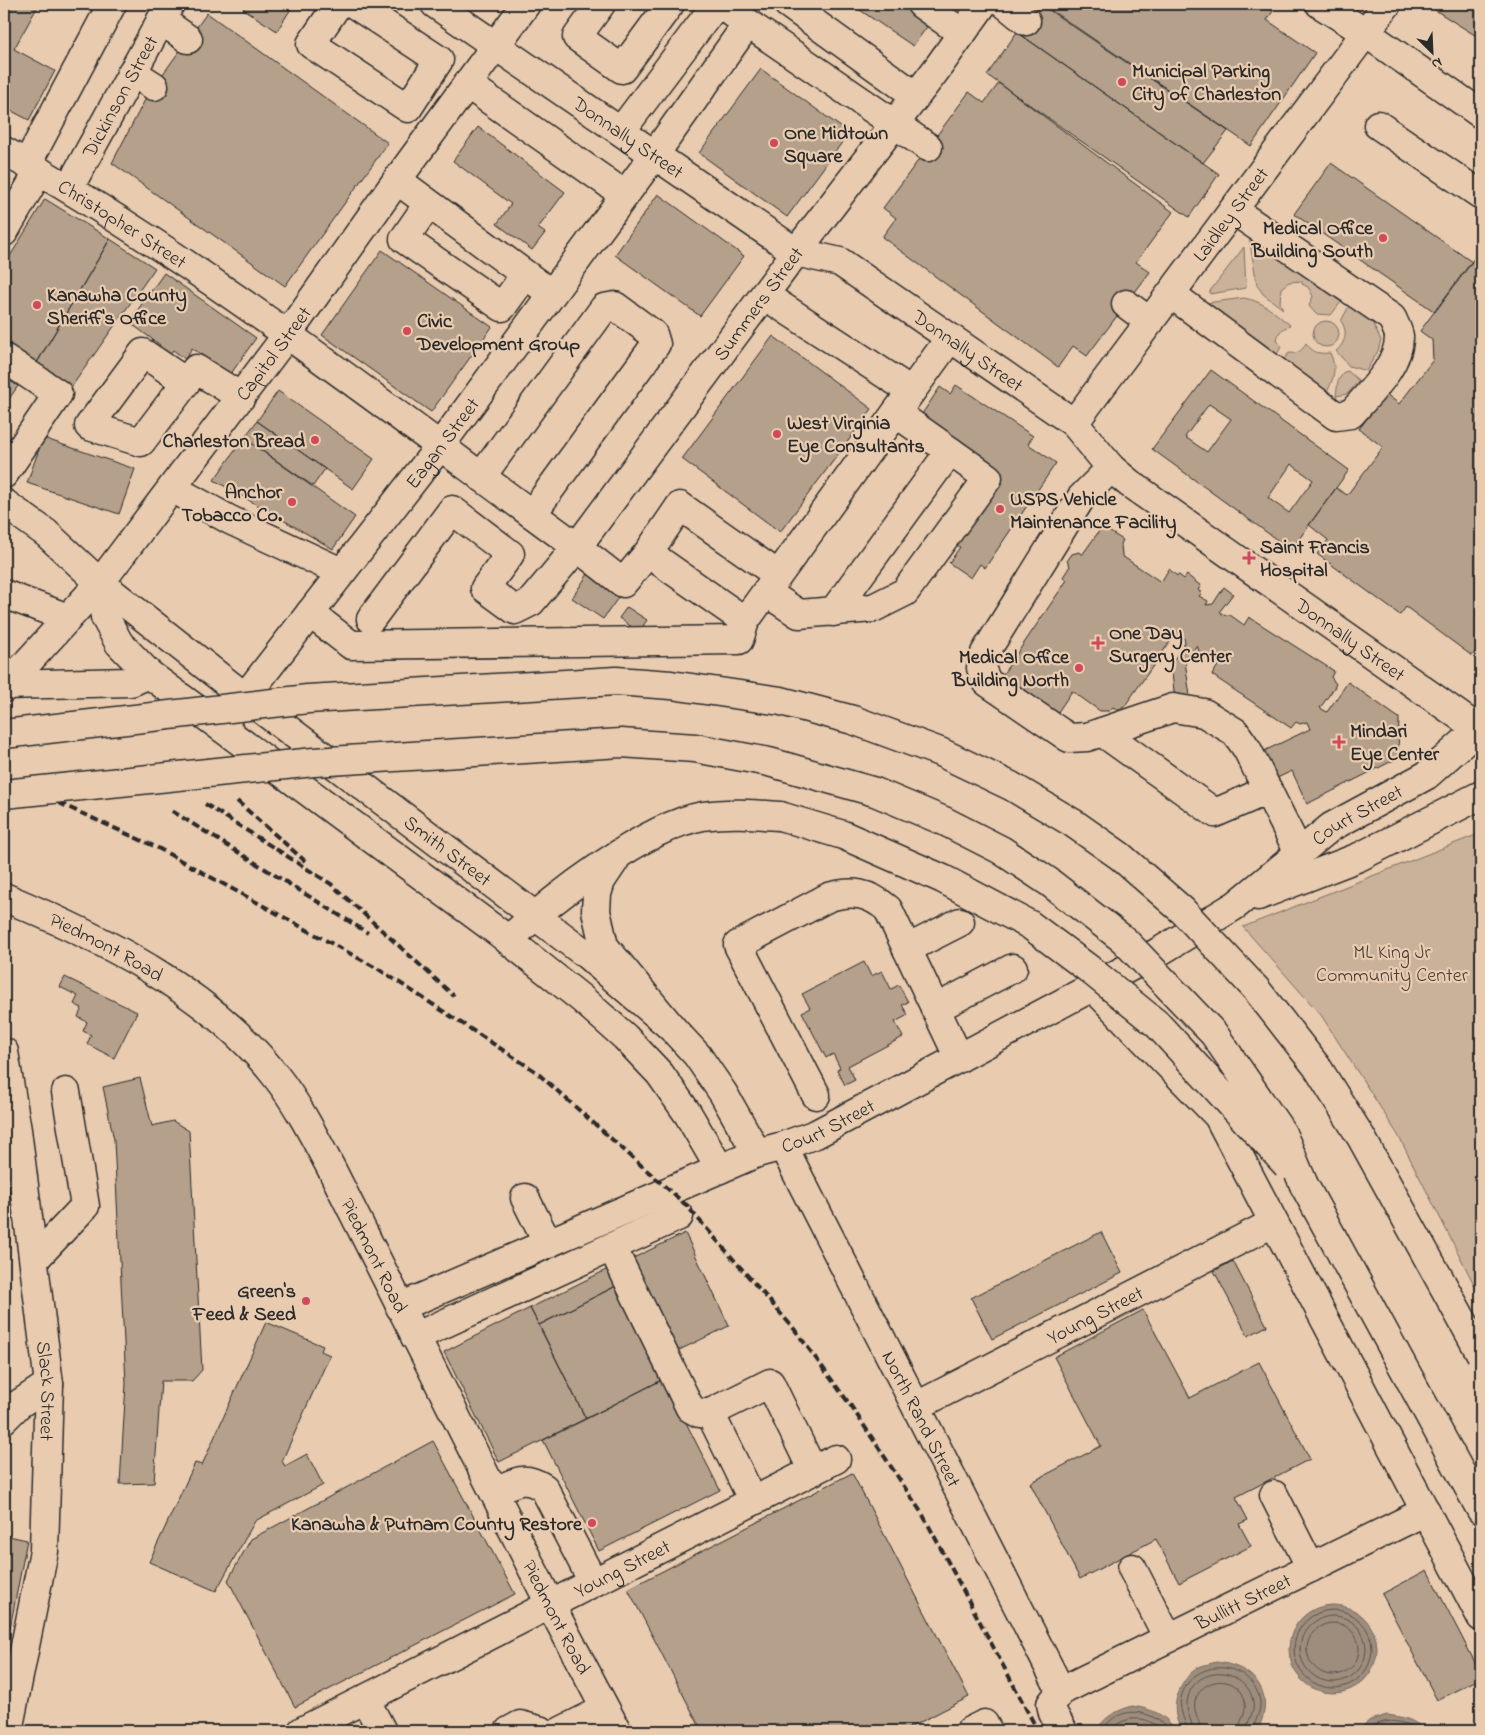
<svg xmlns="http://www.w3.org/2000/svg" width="1485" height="1735" viewBox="0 0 1485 1735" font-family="'Indie Flower',sans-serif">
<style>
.green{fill:#cab19a;stroke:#7a6e62}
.water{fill:#9e8d7b;stroke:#70665b}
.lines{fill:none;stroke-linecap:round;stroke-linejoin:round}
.shore{stroke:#59524b;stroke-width:1}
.building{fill:#b4a08b;stroke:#2b2b2b;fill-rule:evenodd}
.minor-casing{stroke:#2b2b2b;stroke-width:31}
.major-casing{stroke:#2b2b2b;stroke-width:31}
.highway-casing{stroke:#2b2b2b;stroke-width:31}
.minor{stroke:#e9ccb0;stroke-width:28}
.major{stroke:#e9ccb0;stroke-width:28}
.highway{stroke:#e9ccb0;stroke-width:28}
.rail{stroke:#2b2b2b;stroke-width:4;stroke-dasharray:8 4;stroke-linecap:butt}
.highway-bridge-casing{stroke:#2b2b2b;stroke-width:31;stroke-linecap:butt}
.highway-bridge{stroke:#e9ccb0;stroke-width:28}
.poi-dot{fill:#d1495b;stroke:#e9ccb0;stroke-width:2}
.labels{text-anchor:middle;stroke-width:4.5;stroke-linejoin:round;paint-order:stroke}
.poi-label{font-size:20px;font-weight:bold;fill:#2b2b2b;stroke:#e9ccb0;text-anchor:start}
.street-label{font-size:20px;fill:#2b2b2b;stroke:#e9ccb0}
.park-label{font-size:20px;fill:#433f3c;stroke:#e9ccb0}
</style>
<rect width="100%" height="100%" fill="#e9ccb0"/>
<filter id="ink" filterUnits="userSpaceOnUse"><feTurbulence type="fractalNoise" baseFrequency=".02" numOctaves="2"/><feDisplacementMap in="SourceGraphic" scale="10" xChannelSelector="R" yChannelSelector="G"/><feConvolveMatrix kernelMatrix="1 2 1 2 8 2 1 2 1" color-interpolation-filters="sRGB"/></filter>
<g filter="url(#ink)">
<!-- green -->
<path class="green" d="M 1249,237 L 1341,302 L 1331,315 L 1316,314 L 1309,306 L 1313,296 L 1308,287 L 1302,284 L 1302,281 L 1289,282 L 1281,288 L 1280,303 L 1283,309 L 1263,294 L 1257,285 Z
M 1244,247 L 1246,288 L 1210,294 L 1210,291 Z
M 1244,298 C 1263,301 1275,313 1290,325 C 1282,330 1279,330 1277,340 L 1281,347 L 1277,354 L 1206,303 Z
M 1349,306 L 1372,322 L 1381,340 L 1378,351 L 1366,371 L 1349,366 L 1336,351 C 1346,342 1348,332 1341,321 Z
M1313 334a13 13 0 1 1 26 0a13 13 0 1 1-26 0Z
M 1306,343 C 1313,353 1318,354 1330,353 C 1337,368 1334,378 1327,392 L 1283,360 L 1289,353 C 1298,354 1302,351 1306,343 Z
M 1348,371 L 1359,381 L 1347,394 L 1336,396 L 1338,381 L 1344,372 Z
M 1481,833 L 1481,1298 L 1398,1135 L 1321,1015 L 1243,927 Z"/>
<!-- water -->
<path class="water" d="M1289 1649a44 44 0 1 1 88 0a44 44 0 1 1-88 0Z
M 1216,1662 C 1255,1666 1277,1694 1257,1731 L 1183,1731 C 1167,1711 1178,1682 1197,1668 C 1202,1665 1210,1664 1216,1662 Z
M 1132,1706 C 1152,1709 1165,1714 1176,1731 L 1096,1731 C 1105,1716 1116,1711 1132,1706 Z
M 1387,1715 C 1402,1717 1415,1719 1425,1731 L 1357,1731 L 1370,1720 Z"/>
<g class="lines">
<!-- shore -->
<path class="shore" d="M1294 1649a39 39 0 1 1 78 0a39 39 0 1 1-78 0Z
M1300 1649a33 33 0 1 1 66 0a33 33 0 1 1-66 0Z
M1307 1649a26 26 0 1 1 52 0a26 26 0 1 1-52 0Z
M 1102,1731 C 1118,1703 1153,1709 1170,1731
M 1109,1731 C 1124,1715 1148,1714 1162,1731
M 1187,1731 C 1185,1718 1177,1708 1182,1694 C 1196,1655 1254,1661 1260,1702 C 1261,1713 1254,1721 1253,1731
M 1193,1731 C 1192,1719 1184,1710 1188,1697 C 1197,1663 1247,1668 1253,1701 C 1255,1713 1247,1721 1246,1731
M 1201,1731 C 1200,1719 1191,1710 1196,1698 C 1206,1674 1240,1677 1245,1701 C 1247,1713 1239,1721 1239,1731
M 1365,1731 C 1382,1718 1401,1718 1418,1731"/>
</g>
<!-- building -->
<path class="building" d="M 4,4 L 39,4 L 14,49 L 55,71 L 29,120 L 4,107 Z
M 247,4 L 294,4 L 277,31 L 243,9 Z
M 851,4 L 900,4 L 929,24 L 913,46 Z
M 1040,4 L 1228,131 L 1203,163 L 1017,32 Z
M 1042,4 L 1262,4 L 1273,11 L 1267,20 L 1315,53 L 1251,146 Z
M 1474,4 L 1481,9 L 1481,39 L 1427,5 Z
M 207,13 L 388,143 L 285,286 L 112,163 L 147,96 Z
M 1017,32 L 1219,174 L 1189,217 L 987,75 Z
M 761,69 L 849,133 L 787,217 L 699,153 Z
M 999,83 L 1173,212 L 1136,262 L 1150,272 L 1087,356 L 1073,346 L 1058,367 L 882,237 L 896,218 L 883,208 L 969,92 L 984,103 Z
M 478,127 L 565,192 L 538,228 L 545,233 L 532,250 L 497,224 L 511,204 L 453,161 Z
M 1331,163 L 1472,262 L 1435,312 L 1294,214 Z
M 658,194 L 744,256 L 700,316 L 615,255 Z
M 45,199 L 110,239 L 35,366 L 4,345 L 4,266 Z
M 110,239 L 155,268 L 70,389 L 35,366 Z
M 1481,249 L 1481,644 L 1472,656 L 1406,607 L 1400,615 L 1317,554 L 1328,540 L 1309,525 L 1336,488 L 1347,495 L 1383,447 L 1359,429 L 1386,394 L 1399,404 L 1433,360 L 1432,340 L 1420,331 Z
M 382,250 L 492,327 L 431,412 L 322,335 Z
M 164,273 L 256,338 L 230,375 L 192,348 L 185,359 L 173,350 L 166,360 L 155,351 L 160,345 L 129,322 Z
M 773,336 L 872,409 L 780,532 L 682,459 Z
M 1211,370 L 1349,470 L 1291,550 L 1152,449 ZM 1209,404 L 1231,419 L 1207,452 L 1185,437 ZM 1291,464 L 1313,480 L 1289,513 L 1268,498 Z
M 4,377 L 18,386 L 4,406 Z
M 956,385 L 1033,436 L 1028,444 L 1056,463 L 985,568 L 980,564 L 971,578 L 949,563 L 960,547 L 953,543 L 999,474 L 918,420 L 940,387 L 950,394 Z
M 278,391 L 374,459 L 353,489 L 257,421 Z
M 257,421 L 325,469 L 313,486 L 244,438 Z
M 43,438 L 135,469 L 119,514 L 27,483 Z
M 244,438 L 355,517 L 333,549 L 214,480 Z
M 1102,527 L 1123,540 L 1121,544 L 1122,556 L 1161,582 L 1169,569 L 1177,576 L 1179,575 L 1184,579 L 1187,575 L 1201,586 L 1198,590 L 1202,593 L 1199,596 L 1208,601 L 1206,605 L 1213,604 L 1224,587 L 1233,594 L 1220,611 L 1222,614 L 1230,615 L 1244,625 L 1249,617 L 1334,671 L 1331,677 L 1336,684 L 1334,688 L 1320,708 L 1327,712 L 1348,682 L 1399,718 L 1398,758 L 1307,804 L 1292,771 L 1275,779 L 1262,752 L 1310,729 L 1307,722 L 1300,724 L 1296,722 L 1291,728 L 1212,675 L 1219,664 L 1200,655 L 1197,645 L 1185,661 L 1190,696 L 1175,700 L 1171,664 L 1185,643 L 1184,638 L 1174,636 L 1124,707 L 1118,710 L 1113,707 L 1109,711 L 1100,711 L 1072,691 L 1056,715 L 1001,677 L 1067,580 L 1063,577 L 1070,566 L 1067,561 L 1072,554 L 1079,552 L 1082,555 Z
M 588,574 L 620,595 L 603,619 L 572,598 Z
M 627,607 L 647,620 L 639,632 L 619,618 Z
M 864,962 L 871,976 L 882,971 L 891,989 L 899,985 L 908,1002 L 902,1005 L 908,1015 L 895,1022 L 903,1037 L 848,1066 L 855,1080 L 845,1085 L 837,1070 L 840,1068 L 833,1054 L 826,1058 L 802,1012 L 810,1008 L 802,994 Z
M 65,977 L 137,1012 L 114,1058 L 87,1044 L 91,1035 L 83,1031 L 87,1022 L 78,1017 L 82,1008 L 74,1004 L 78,996 L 60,987 Z
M 140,1078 L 152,1126 L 173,1121 L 189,1131 L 202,1370 L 192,1381 L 161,1381 L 154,1483 L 120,1484 L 126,1383 L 114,1140 L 103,1087 Z
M 4,1177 L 11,1197 L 4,1199 Z
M 4,1199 L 10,1242 L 4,1244 Z
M 1101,1232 L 1122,1273 L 992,1339 L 971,1298 Z
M 685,1233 L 729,1326 L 671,1354 L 627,1261 Z
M 1233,1261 L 1267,1326 L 1248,1336 L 1214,1271 Z
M 612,1267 L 620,1284 L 539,1325 L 530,1308 Z
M 620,1284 L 667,1377 L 586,1419 L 539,1325 Z
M 530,1308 L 586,1419 L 499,1462 L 444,1352 Z
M 1143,1310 L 1190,1398 L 1259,1362 L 1310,1459 L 1236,1497 L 1248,1520 L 1239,1524 L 1251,1546 L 1179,1583 L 1156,1539 L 1080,1579 L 1030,1483 L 1101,1446 L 1054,1357 Z
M 266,1322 L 323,1346 L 321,1351 L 330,1355 L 282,1461 L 285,1466 L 307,1454 L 323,1485 L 255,1521 L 216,1591 L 149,1562 L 195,1463 L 202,1465 Z
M 664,1379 L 720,1490 L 599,1551 L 543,1440 Z
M 433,1441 L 515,1594 L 295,1707 L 228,1580 L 251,1539 Z
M 852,1473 L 969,1697 L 903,1731 L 702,1731 L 628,1589 Z
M 4,1535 L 27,1540 L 4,1659 Z
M 1427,1570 L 1481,1674 L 1481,1678 L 1437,1700 L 1382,1594 Z
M 1481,1722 L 1481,1731 L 1477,1731 L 1474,1726 Z"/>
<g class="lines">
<defs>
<g id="minor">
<path d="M 338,4 L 311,44 L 408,108 L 439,60 L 354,4"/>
<path id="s1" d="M 435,4 L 796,252 L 840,262 L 1074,423 L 1111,468 L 1129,483 L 1481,731"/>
<path d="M 601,4 L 577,37 L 622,69 L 670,4"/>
<path d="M 788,4 L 916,96"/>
<path d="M 921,4 L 962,33"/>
<path d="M 1005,4 L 1026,21"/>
<path d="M 161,20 L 188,39"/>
<path d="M 132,72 L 154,86"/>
<path d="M 467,84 L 625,195"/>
<path d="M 1378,125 L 1481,195"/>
<path d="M 621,131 L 714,7 L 721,5 L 928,147"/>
<path id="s2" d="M 4,151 C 206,265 390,411 577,547 L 623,583 L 648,553"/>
<path d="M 27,164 L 112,4"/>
<path d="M 397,180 L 541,286"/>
<path id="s3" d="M 69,188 L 170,4"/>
<path d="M 428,204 L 404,239 L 502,307 L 525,275"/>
<path d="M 4,232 L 39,171"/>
<path d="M 1171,294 L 1336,416 L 1351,414 C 1369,393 1400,365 1399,336 C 1398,330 1394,323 1392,318 L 1233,210"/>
<path d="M 764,295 L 911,391"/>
<path d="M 1126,304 L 1150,322"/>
<path d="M 4,358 L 58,394 L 4,474"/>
<path d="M 186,382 L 143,353 L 89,426 L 141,442 L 196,369 L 241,397"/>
<path id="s4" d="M 1074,423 L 1387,4"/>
<path d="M 1111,468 L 1081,498 L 985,653 L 981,668 L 987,682 L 1069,738 L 1087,737 L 1173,708 L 1204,713 L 1235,732 L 1247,749 L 1299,853"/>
<path d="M 481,477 L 604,308 L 615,306 L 653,334 L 656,344 L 532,514"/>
<path d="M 172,488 L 230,520 L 341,572"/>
<path id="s5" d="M 4,503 L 46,533 L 100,583 L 245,697 L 587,955 L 672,1028 L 697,1055 L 723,1093 L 757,1153"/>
<path d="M 100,583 L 105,617 L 119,643 L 149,674 L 498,932 L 582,999 L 625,1037 L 660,1074 L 688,1114 L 720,1169"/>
<path d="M 766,592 L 799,614 L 873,608 L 905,592 L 988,478 L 896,413"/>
<path d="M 4,594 L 68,618"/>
<path d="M 833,612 L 950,451"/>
<path d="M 310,613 L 351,645 L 739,640 L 745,621 L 950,338"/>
<path id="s6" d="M 371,619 L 452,510 L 510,554 L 485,588 L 515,610 L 531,602 L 577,547 L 796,252 L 936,70 L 983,4"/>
<path d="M 745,621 L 648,553 L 680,506 L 778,575"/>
<path d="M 4,685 L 131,682 L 149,674"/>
<path id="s7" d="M 4,688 L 100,583 L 287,335 L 397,180 L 526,4"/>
<path id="s8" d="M 220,726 L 245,697 L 440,446 L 655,154 L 748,23"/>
<path d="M 1102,732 L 1215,813 L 1268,790"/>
<path d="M 1258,896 L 1359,857 L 1481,795"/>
<path id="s9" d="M 4,897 C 101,938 208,990 275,1075 C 298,1104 315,1138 332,1170 L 550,1604 L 617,1731"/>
<path d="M 907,949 L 960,922"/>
<path d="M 1092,986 L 1218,1116 L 1481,1617"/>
<path d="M 935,1009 L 1013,968"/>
<path id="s10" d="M 4,1052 L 17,1130 L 49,1384 L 44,1551 L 8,1731"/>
<path d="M 816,1095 L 738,945 L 829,897 C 853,890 869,893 888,909 L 959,1058"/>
<path id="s11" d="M 783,1146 L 1061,1691"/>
<path d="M 525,1198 L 548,1244"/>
<path d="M 612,1247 L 690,1408 L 699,1413 L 710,1413"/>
<path d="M 34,1260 L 85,1206 L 66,1092"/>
<path id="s12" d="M 400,1307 L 757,1153 L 783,1146 L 816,1134 L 1162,950 L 1236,905 L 1331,827 L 1427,775 L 1481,727"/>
<path d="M 415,1337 L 679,1216"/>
<path id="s13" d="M 917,1406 L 1273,1223"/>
<path d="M 4,1419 L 19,1404 L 49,1384"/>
<path d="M 494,1492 C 514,1483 523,1474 544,1488 L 593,1582"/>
<path d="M 1274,1495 L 1311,1568"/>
<path d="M 753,1501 L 710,1413 L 770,1383 L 813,1471"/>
<path d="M 1132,1568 L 1168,1638"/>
<path d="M 365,1699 L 382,1731"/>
<path id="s14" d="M 302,1731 L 836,1459"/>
<path d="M 509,1731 L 520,1725 L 542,1731"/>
<path d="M 561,1731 L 605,1709"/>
<path d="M 970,1731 L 984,1724 L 988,1731"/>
<path id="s15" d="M 1063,1731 L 1053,1713 L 1051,1704 L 1061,1691 L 1426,1511"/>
</g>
<path id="major" d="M 1320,4 L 1366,33 L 1481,114"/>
<path id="highway" d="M 615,860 L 601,881 L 597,894 L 596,911 L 604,946 L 672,1028
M 508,940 C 552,899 645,826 703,816 C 729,812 754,814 780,816
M 1304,1185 L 1481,1510"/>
</defs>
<!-- minor casing -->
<use href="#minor" class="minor-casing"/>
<!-- major casing -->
<use href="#major" class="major-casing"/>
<!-- highway casing -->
<use href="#highway" class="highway-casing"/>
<!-- minor -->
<use href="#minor" class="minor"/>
<!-- major -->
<use href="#major" class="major"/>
<!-- highway -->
<use href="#highway" class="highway"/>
<!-- rail -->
<path class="rail" d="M 4,778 L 156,847 L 380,970 L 535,1071 L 687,1206 L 795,1330 L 851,1406 L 923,1515 L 1038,1731
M 237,801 L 305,861
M 205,804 L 331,884 L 454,996
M 172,811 L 368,933"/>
<defs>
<path id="highway-bridge" d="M 4,734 L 308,699 L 616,681 L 671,685 L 781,701 L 853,720 L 940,752 L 1011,786 L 1073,823 L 1120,856 L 1183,911 L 1256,989 L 1317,1067 L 1361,1137 L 1481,1354
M 4,794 L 314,762 L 621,743 L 695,748 L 769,762 L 875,792 L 944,821 L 1001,850 L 1049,882 L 1124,940 L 1214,1034 L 1282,1133 L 1304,1185
M 780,816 L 843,835 L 943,879 L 1030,925 L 1089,969 L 1157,1024 L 1287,1165"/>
</defs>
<!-- highway-bridge casing -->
<use href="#highway-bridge" class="highway-bridge-casing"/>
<!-- highway-bridge -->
<use href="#highway-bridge" class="highway-bridge"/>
</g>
</g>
<!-- markers -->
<g class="poi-dot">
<circle cx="1122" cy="82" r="5"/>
<circle cx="774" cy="143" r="5"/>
<circle cx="1383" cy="238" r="5"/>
<circle cx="37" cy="305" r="5"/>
<circle cx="407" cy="331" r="5"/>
<circle cx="777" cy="434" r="5"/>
<circle cx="315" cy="440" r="5"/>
<circle cx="292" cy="502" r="5"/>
<circle cx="1000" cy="509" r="5"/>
<path d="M1246.5 550.5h5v5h5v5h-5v5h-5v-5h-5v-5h5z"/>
<path d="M1095.5 635.5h5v5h5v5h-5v5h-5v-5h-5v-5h5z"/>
<circle cx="1079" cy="668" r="5"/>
<path d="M1336.5 734.5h5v5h5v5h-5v5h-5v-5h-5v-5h5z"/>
<circle cx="306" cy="1301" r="5"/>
<circle cx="592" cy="1523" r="5"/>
</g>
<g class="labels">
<!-- poi labels -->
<g class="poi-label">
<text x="1132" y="77">Municipal Parking<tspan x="1132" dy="23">City of Charleston</tspan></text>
<text x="784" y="139">One Midtown<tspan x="784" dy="23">Square</tspan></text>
<text x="1373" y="234" text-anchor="end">Medical Office<tspan x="1373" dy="23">Building South</tspan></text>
<text x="47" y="301">Kanawha County<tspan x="47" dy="23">Sheriff's Office</tspan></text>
<text x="417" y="327">Civic<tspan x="417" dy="23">Development Group</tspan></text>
<text x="787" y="429">West Virginia<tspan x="787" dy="23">Eye Consultants</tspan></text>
<text x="305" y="447" text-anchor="end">Charleston Bread</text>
<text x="282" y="498" text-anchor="end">Anchor<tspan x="282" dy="23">Tobacco Co.</tspan></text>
<text x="1010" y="505">USPS Vehicle<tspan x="1010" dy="23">Maintenance Facility</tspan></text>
<text x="1260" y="553">Saint Francis<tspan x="1260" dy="23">Hospital</tspan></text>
<text x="1109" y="639">One Day<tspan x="1109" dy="23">Surgery Center</tspan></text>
<text x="1069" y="663" text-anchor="end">Medical Office<tspan x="1069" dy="23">Building North</tspan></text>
<text x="1350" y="737">Mindari<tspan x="1350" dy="23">Eye Center</tspan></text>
<text x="296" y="1297" text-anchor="end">Green's<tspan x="296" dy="23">Feed &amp; Seed</tspan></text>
<text x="582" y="1530" text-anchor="end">Kanawha &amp; Putnam County Restore</text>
</g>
<!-- street labels -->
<g class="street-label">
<text dy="7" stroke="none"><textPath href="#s3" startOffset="105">Dickinson Street</textPath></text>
<text dy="7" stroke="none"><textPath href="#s1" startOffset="235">Donnally Street</textPath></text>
<text dy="7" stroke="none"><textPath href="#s4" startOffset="261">Laidley Street</textPath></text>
<text dy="7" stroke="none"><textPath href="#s2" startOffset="139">Christopher Street</textPath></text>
<text dy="7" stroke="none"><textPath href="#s6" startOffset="681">Summers Street</textPath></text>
<text dy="7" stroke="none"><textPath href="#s1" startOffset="639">Donnally Street</textPath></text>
<text dy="7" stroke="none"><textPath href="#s7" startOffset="430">Capitol Street</textPath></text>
<text dy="7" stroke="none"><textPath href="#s8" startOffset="360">Eagan Street</textPath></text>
<text dy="7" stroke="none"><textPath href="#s1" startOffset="1120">Donnally Street</textPath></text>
<text dy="7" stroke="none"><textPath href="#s12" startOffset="1081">Court Street</textPath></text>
<text dy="7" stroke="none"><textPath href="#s5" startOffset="564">Smith Street</textPath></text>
<text dy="7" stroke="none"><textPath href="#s9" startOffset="114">Piedmont Road</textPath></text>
<text dy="7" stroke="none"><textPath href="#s12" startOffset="465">Court Street</textPath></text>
<text dy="7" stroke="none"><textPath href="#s9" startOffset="534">Piedmont Road</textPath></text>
<text dy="7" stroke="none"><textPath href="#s13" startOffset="200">Young Street</textPath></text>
<text dy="7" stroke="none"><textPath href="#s10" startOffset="342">Slack Street</textPath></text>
<text dy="7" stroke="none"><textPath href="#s11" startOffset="306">North Rand Street</textPath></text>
<text dy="7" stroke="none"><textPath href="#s14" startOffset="359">Young Street</textPath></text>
<text dy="7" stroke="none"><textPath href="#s15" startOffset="249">Bullitt Street</textPath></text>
<text dy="7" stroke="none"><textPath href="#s9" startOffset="939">Piedmont Road</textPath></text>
</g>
<!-- park labels -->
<g class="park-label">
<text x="1392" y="958">ML King Jr<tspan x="1392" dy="23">Community Center</tspan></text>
</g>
</g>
<!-- margin -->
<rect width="1485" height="1735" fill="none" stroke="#e9ccb0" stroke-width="20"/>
<rect x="10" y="10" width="1465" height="1715" fill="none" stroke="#2b2b2b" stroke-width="2" filter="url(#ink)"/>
<!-- north arrow -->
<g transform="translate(1432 52) rotate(156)" stroke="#e9ccb0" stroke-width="4" paint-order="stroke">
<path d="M0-4L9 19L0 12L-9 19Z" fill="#2b2b2b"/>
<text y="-8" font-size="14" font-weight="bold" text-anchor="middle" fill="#2b2b2b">N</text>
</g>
</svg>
